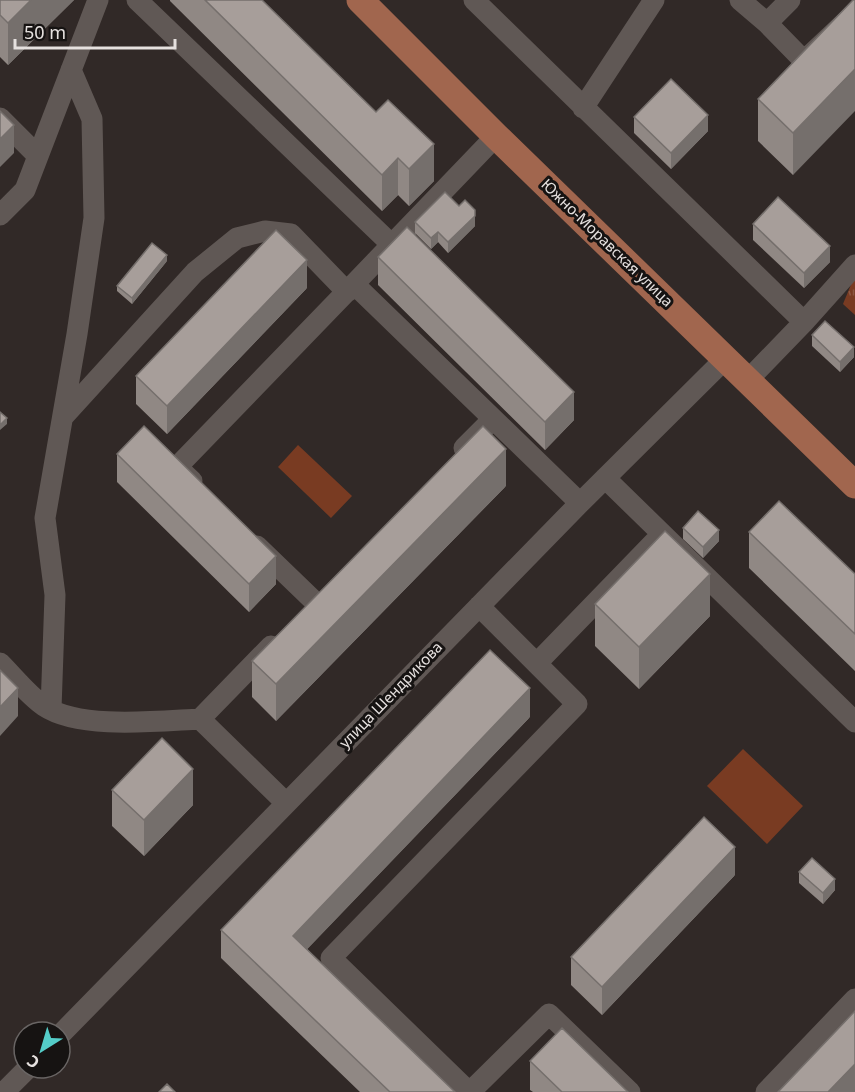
<svg xmlns="http://www.w3.org/2000/svg" width="855" height="1092" viewBox="0 0 855 1092" font-family="'Noto Sans',sans-serif">
<style>
.grass{fill:#793b22}
.park{fill:url(#park-tufts)}
.lines{fill:none;stroke-linecap:round;stroke-linejoin:round}
.minor{stroke:#605855;stroke-width:21}
.major{stroke:#a1664e;stroke-width:27}
.wall{fill:#908884}
.shaded-wall{fill:#756f6c}
.building{fill:#a79e9a;stroke:#756f6c;stroke-width:1.5}
.labels{text-anchor:middle;stroke-width:6;stroke-linejoin:round;paint-order:stroke}
.street-label{font-size:15px;fill:#e6e1df;stroke:#161312}
</style>
<defs>
<pattern id="park-tufts" width="24" height="20" patternUnits="userSpaceOnUse" patternTransform="scale(1.5)"><rect width="24" height="20" fill="#793b22"/><path d="M3 7l-1-3M5 7V3M7 7l1-3M15 17l-1-3M17 17v-4M19 17l1-3" fill="none" stroke="#8c5742"/></pattern>
</defs>
<rect width="100%" height="100%" fill="#312927"/>
<!-- grass -->
<path class="grass" d="M 298,445 L 352,496 L 331,518 L 278,467 Z
M 743,749 L 803,806 L 767,844 L 707,786 Z"/>
<!-- park -->
<path class="park" d="M 855,275 L 855,315 L 843,304 Z"/>
<g class="lines">
<!-- minor -->
<path class="minor" d="M 137,0 L 391,244
M 474,0 L 804,322 L 748,380
M 740,0 L 767,23 L 790,0
M 767,23 L 804,61 L 855,13
M 583,108 L 654,0
M 0,118 L 38,156
M 496,136 L 354,284 L 580,503
M 0,215 L 25,190 L 98,0
M 804,322 L 855,265
M 63,417 L 195,272 L 237,238 L 265,231 L 291,234 L 347,292
M 464,448 L 493,419
M 605,478 L 855,722
M 192,481 L 177,467 L 354,284
M 257,546 L 314,601
M 271,646 L 200,719 L 286,803
M 0,663 C 13,676 29,696 44,706 C 80,730 158,721 200,719
M 537,663 L 662,534
M 51,709 L 55,595 L 45,518 L 77,334 L 94,218 L 92,119 L 71,70
M 60,1035 L 580,503 L 726,358
M 4,1092 L 28,1068
M 469,1092 L 331,958 L 577,704 L 479,606
M 470,1092 L 549,1014 L 630,1092
M 766,1092 L 855,999"/>
<!-- major -->
<path class="major" d="M 360,0 L 496,136 L 855,485"/>
</g>
<!-- wall -->
<path class="wall" d="M 0,0 L 74,0 L 8,65 L 0,57 Z
M 170,0 L 262,0 L 434,181 L 409,206 L 398,195 L 382,211 L 170,1 Z
M 853,0 L 793,175 L 758,141 L 758,99 Z
M 634,117 L 708,131 L 671,169 L 634,133 Z
M 415,222 L 475,226 L 448,253 L 438,242 L 431,249 L 415,233 Z
M 753,224 L 830,262 L 804,288 L 753,240 Z
M 378,257 L 574,420 L 545,450 L 378,285 Z
M 167,261 L 132,304 L 117,291 L 117,286 Z
M 307,288 L 167,434 L 136,404 L 136,376 Z
M 812,335 L 854,357 L 840,372 L 812,346 Z
M 117,454 L 276,584 L 249,612 L 117,482 Z
M 506,486 L 276,721 L 252,697 L 252,661 Z
M 683,528 L 719,541 L 703,558 L 683,539 Z
M 749,532 L 855,574 L 855,671 L 749,568 Z
M 595,604 L 710,616 L 639,689 L 595,646 Z
M 530,717 L 307,949 L 455,1092 L 360,1092 L 221,958 L 221,930 Z
M 112,790 L 193,805 L 144,856 L 112,826 Z
M 799,872 L 835,890 L 823,904 L 799,883 Z
M 735,875 L 602,1015 L 571,985 L 571,957 Z
M 530,1061 L 628,1092 L 533,1092 L 530,1090 Z"/>
<!-- shaded-wall -->
<path class="shaded-wall" d="M 31,0 L 74,0 L 8,65 L 8,23 Z
M 855,69 L 855,111 L 793,175 L 793,133 Z
M 708,115 L 708,131 L 671,169 L 671,153 Z
M 14,125 L 14,153 L 0,167 L 0,139 Z
M 434,144 L 434,181 L 409,206 L 409,169 Z
M 398,158 L 398,195 L 382,211 L 382,175 Z
M 475,216 L 475,226 L 448,253 L 448,242 Z
M 438,232 L 438,242 L 431,249 L 431,238 Z
M 830,246 L 830,262 L 804,288 L 804,273 Z
M 167,255 L 167,261 L 132,304 L 132,298 Z
M 307,260 L 307,288 L 167,434 L 167,406 Z
M 854,347 L 854,357 L 840,372 L 840,362 Z
M 574,392 L 574,420 L 545,450 L 545,422 Z
M 7,418 L 7,424 L 0,430 L 0,425 Z
M 506,449 L 506,486 L 276,721 L 276,684 Z
M 719,530 L 719,541 L 703,558 L 703,547 Z
M 276,556 L 276,584 L 249,612 L 249,584 Z
M 710,574 L 710,616 L 639,689 L 639,647 Z
M 18,688 L 18,716 L 0,736 L 0,707 Z
M 530,688 L 530,717 L 293,964 L 293,936 Z
M 193,769 L 193,805 L 144,856 L 144,820 Z
M 735,847 L 735,875 L 602,1015 L 602,987 Z
M 835,879 L 835,890 L 823,904 L 823,893 Z
M 855,1064 L 855,1092 L 828,1092 Z"/>
<!-- building -->
<path class="building" d="M 0,0 L 31,0 L 8,23 L 0,15 Z
M 205,0 L 262,0 L 376,112 L 388,100 L 434,144 L 409,169 L 398,158 L 382,175 Z
M 853,0 L 855,0 L 855,69 L 793,133 L 758,99 Z
M 671,79 L 708,115 L 671,153 L 634,117 Z
M 0,111 L 14,125 L 0,139 Z
M 445,192 L 459,206 L 465,200 L 475,210 L 475,216 L 448,242 L 438,232 L 431,238 L 415,222 Z
M 778,197 L 830,246 L 804,273 L 753,224 Z
M 407,227 L 574,392 L 545,422 L 378,257 Z
M 276,230 L 307,260 L 167,406 L 136,376 Z
M 152,243 L 167,255 L 132,298 L 117,286 Z
M 825,321 L 854,347 L 840,362 L 812,335 Z
M 0,412 L 7,418 L 0,425 Z
M 144,426 L 276,556 L 249,584 L 117,454 Z
M 483,426 L 506,449 L 276,684 L 252,661 Z
M 779,501 L 855,574 L 855,634 L 749,532 Z
M 698,511 L 719,530 L 703,547 L 683,528 Z
M 665,531 L 710,574 L 639,647 L 595,604 Z
M 490,650 L 530,688 L 293,936 L 455,1092 L 390,1092 L 221,930 Z
M 0,670 L 18,688 L 0,707 Z
M 162,738 L 193,769 L 144,820 L 112,790 Z
M 704,817 L 735,847 L 602,987 L 571,957 Z
M 812,858 L 835,879 L 823,893 L 799,872 Z
M 855,1011 L 855,1064 L 828,1092 L 778,1092 Z
M 562,1028 L 628,1092 L 562,1092 L 530,1061 Z
M 167,1084 L 175,1092 L 159,1092 Z"/>
<g class="labels">
<!-- street labels -->
<g class="street-label">
<text transform="translate(607 243) rotate(44)" y="5">Южно-Моравская улица</text>
<text transform="translate(391 695) rotate(-46)" y="5">улица Шендрикова</text>
</g>
</g>
<!-- north arrow -->
<g transform="translate(42 1050) rotate(217)"><circle r="28" fill="#161312" stroke="#696564" stroke-width="1.5"/>
<path d="M0-4.5L10 22L0 15L-10 22Z" fill="#54cdc8"/>
<text y="-9" font-size="16" font-weight="bold" text-anchor="middle" fill="#e6e1df">С</text>
</g>
<!-- scale -->
<path d="M15 39v9h160v-9" fill="none" stroke="#e6e1df" stroke-width="3"/>
<text x="24" y="39" font-size="18" fill="#e6e1df" stroke="#161312" stroke-width="4.5" paint-order="stroke">50 m</text>
</svg>
